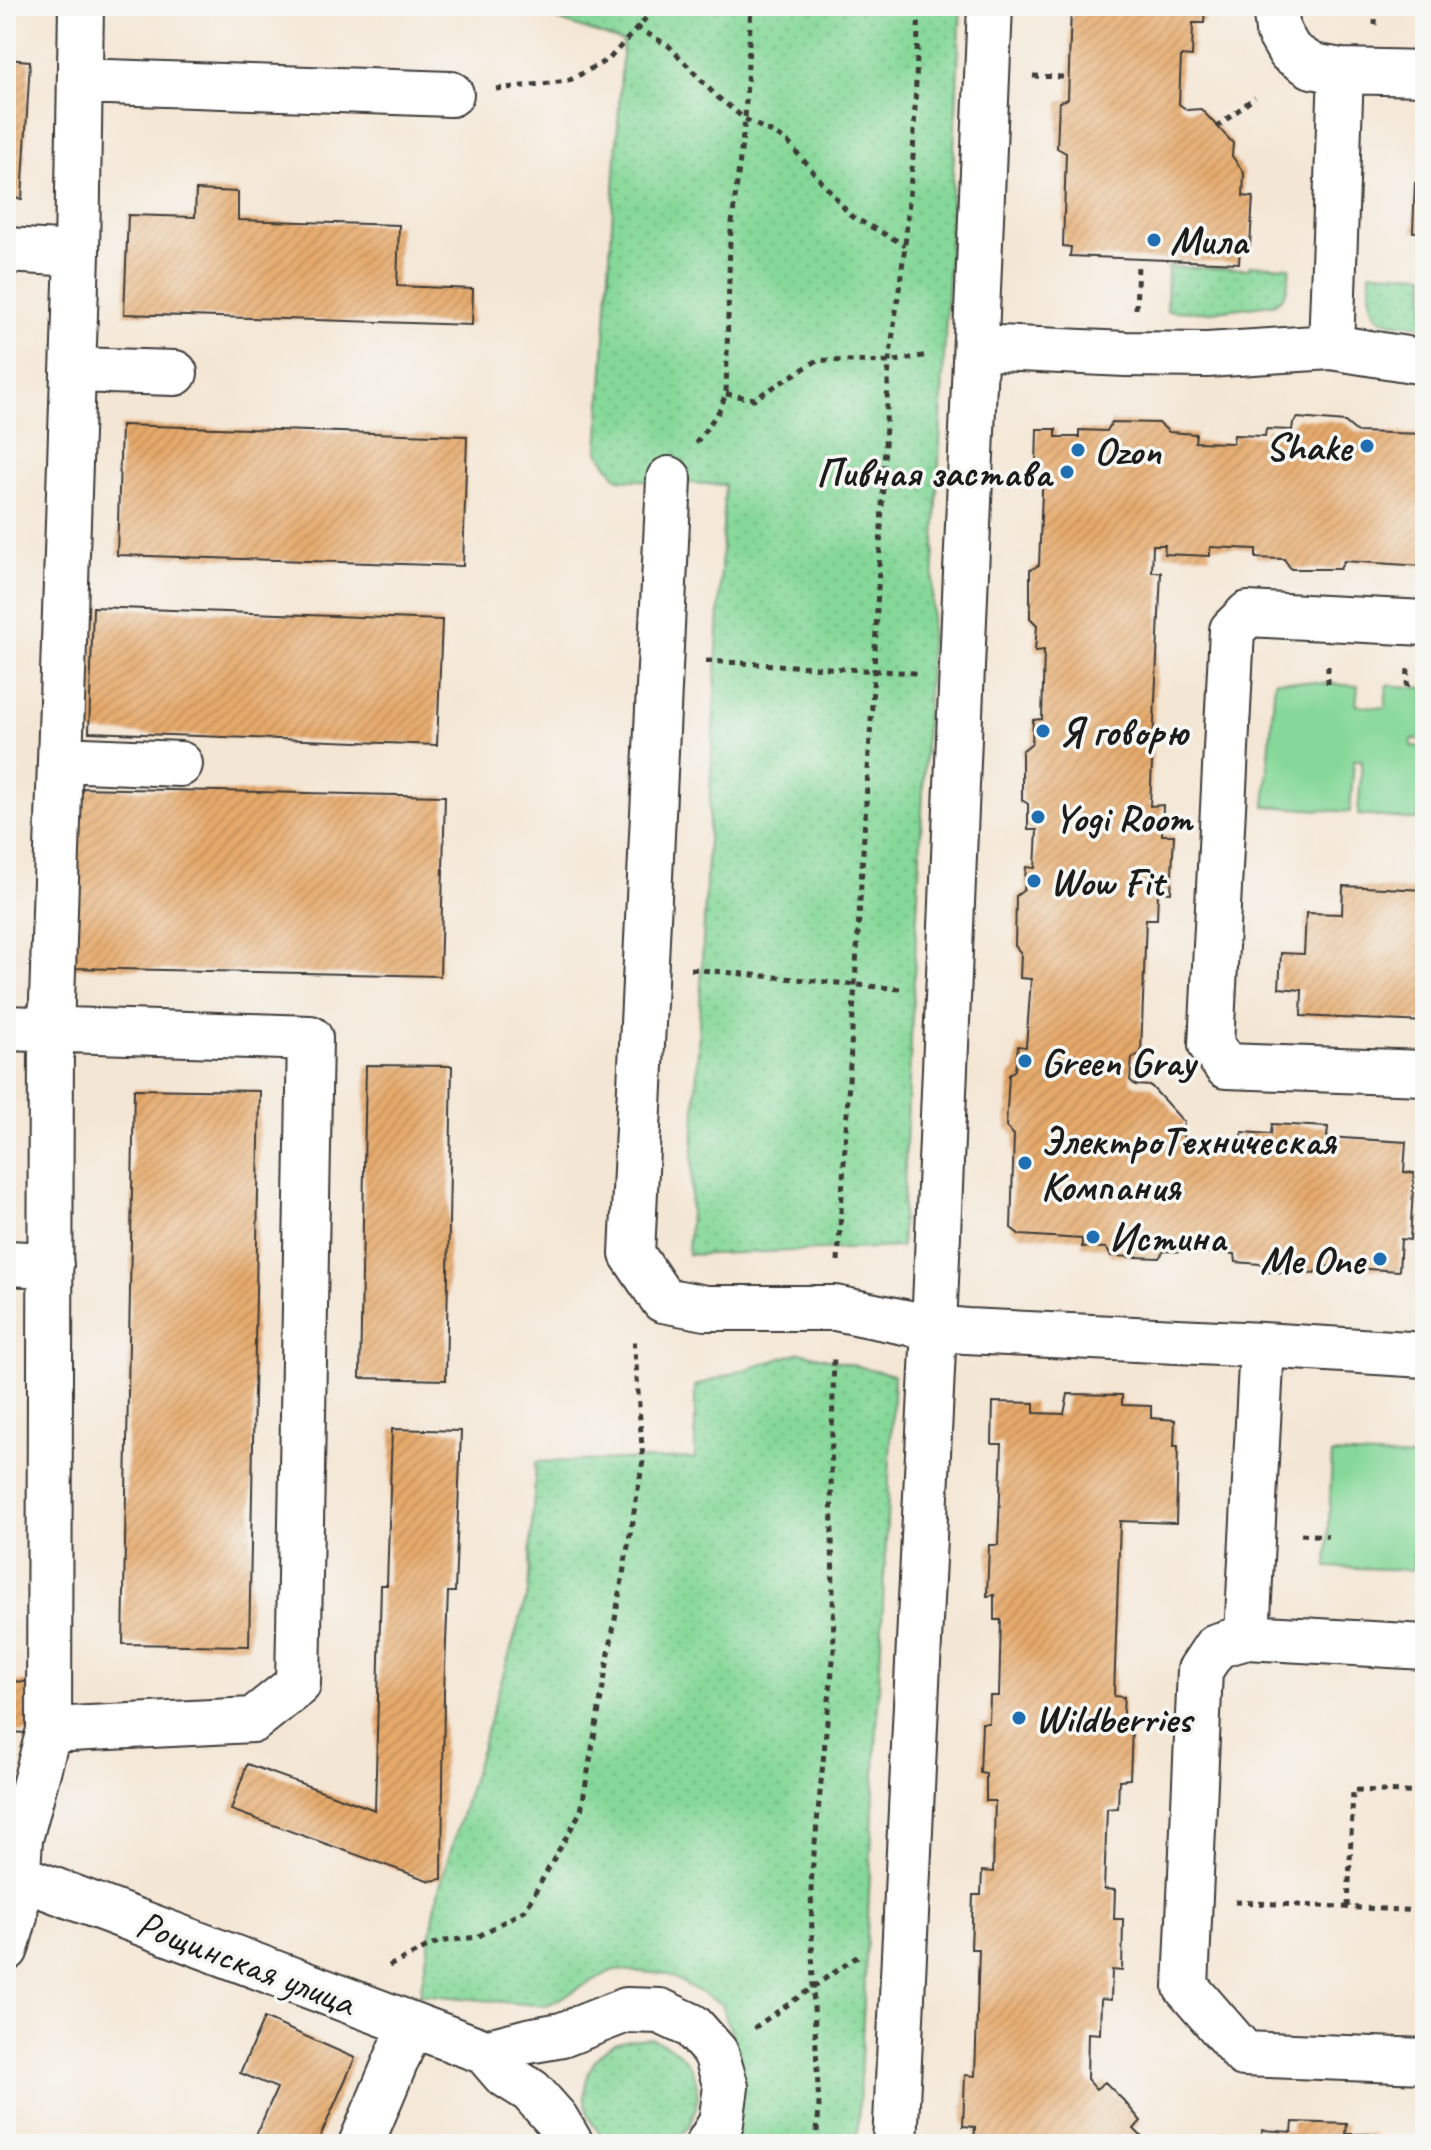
<svg xmlns="http://www.w3.org/2000/svg" width="1431" height="2150" viewBox="0 0 1431 2150" font-family="Caveat,sans-serif">
<style>
.grass{fill:url(#grass-dots);stroke:#507a5a;stroke-width:2}
.park{fill:#85d899;stroke:#507a5a;stroke-width:2}
.building{fill:url(#building-hatch)}
.lines{fill:none;stroke-linecap:round;stroke-linejoin:round}
.minor-casing{stroke:#3c3a38;stroke-width:48}
.path{stroke:#3c3a38;stroke-width:5;stroke-dasharray:6 6;stroke-linecap:butt}
.minor{stroke:#fff;stroke-width:44}
.poi-dot{fill:#1f6fb2;stroke:#f6f6f2;stroke-width:3}
.labels{text-anchor:middle;stroke-width:7;stroke-linejoin:round;paint-order:stroke}
.poi-label{font-size:40px;font-weight:bold;fill:#1c1c1c;stroke:#f6f6f2;text-anchor:start}
.street-label{font-size:40px;fill:#1c1c1c;stroke:#f6f6f2}
</style>
<defs>
<pattern id="grass-dots" width="8" height="8" patternUnits="userSpaceOnUse" patternTransform="scale(2)"><rect width="8" height="8" fill="#85d899"/><path d="M2 2h.1M6 6h.1" fill="none" stroke="#72b983" stroke-width="1.8" stroke-linecap="round"/></pattern>
<pattern id="building-hatch" width="6" height="6" patternUnits="userSpaceOnUse" patternTransform="scale(2)"><rect width="6" height="6" fill="#e5a96b"/><path d="M-1 1l2-2M0 6l6-6M5 7l2-2" fill="none" stroke="#c4915c"/></pattern>
</defs>
<rect width="100%" height="100%" fill="#f6f6f2"/>
<filter id="ink" filterUnits="userSpaceOnUse"><feTurbulence type="fractalNoise" baseFrequency=".0125" numOctaves="2"/><feDisplacementMap in="SourceGraphic" scale="16" xChannelSelector="R" yChannelSelector="G"/><feConvolveMatrix kernelMatrix="1 2 1 2 8 2 1 2 1" color-interpolation-filters="sRGB"/></filter>
<filter id="wash" filterUnits="userSpaceOnUse"><feTurbulence type="fractalNoise" baseFrequency=".006" numOctaves="4" result="noise"/><feDisplacementMap in="SourceGraphic" scale="32" xChannelSelector="R" yChannelSelector="G"/><feGaussianBlur stdDeviation="1.8" result="paint"/><feColorMatrix in="noise" values="0 0 0 0 0 0 0 0 0 0 0 0 0 0 0 0 0 1.4 0 .05"/><feComposite in="paint" operator="in"/></filter>
<g filter="url(#wash)">
<rect width="100%" height="100%" fill="#f4e6d4"/>
<!-- grass -->
<path class="grass" d="M 522,6 L 961,6 L 901,1247 L 688,1255 L 725,485 L 618,479 L 598,452 L 623,42 L 522,8 Z
M 1250,265 L 1290,267 C 1288,283 1289,297 1272,304 L 1209,312 L 1167,311 L 1168,267 L 1249,269 Z
M 1370,272 L 1425,274 L 1424,325 C 1375,322 1369,324 1370,272 Z
M 800,1352 L 894,1375 L 857,2144 L 728,2144 L 739,2054 L 721,2004 L 667,1974 L 613,1970 L 546,2006 L 420,1994 L 438,1893 L 528,1592 L 536,1462 L 695,1458 L 695,1386 Z
M 651,2038 C 683,2050 703,2070 696,2106 C 694,2116 690,2127 683,2133 C 670,2146 661,2144 644,2144 C 635,2144 621,2147 613,2144 C 605,2141 597,2130 592,2123 C 577,2096 586,2058 615,2044 C 627,2039 638,2039 651,2038 Z"/>
<!-- park -->
<path class="park" d="M 1275,680 L 1358,686 L 1356,705 L 1385,708 L 1387,685 L 1425,688 L 1422,740 L 1412,739 L 1411,746 L 1423,747 L 1418,820 L 1358,815 L 1362,760 L 1354,760 L 1350,812 L 1265,806 Z
M 1332,1454 L 1418,1458 L 1413,1570 L 1327,1567 Z"/>
<g id="blocks">
<!-- building -->
<path class="building" d="M 1071,6 L 1205,6 L 1204,23 L 1193,23 L 1192,57 L 1181,56 L 1179,104 L 1187,110 L 1201,109 L 1233,143 L 1232,156 L 1244,173 L 1243,196 L 1253,197 L 1250,246 L 1240,246 L 1239,263 L 1070,256 L 1071,247 L 1063,246 L 1066,153 L 1057,148 L 1059,102 L 1068,99 Z
M 6,59 L 30,61 L 22,199 L 6,198 Z
M 1425,180 L 1425,231 L 1413,232 L 1415,183 Z
M 196,190 L 238,192 L 238,220 L 399,225 L 397,286 L 473,289 L 472,325 L 124,314 L 128,215 L 195,217 Z
M 6,341 L 13,341 L 8,435 L 6,435 Z
M 1298,418 L 1345,422 L 1357,432 L 1425,434 L 1425,534 L 1423,534 L 1423,566 L 1344,561 L 1340,569 L 1291,569 L 1284,559 L 1256,558 L 1256,549 L 1210,547 L 1210,556 L 1164,554 L 1165,545 L 1153,545 L 1152,572 L 1161,572 L 1150,806 L 1163,805 L 1162,835 L 1174,835 L 1171,893 L 1158,892 L 1157,919 L 1146,919 L 1141,1053 L 1132,1058 L 1130,1080 L 1135,1085 L 1151,1086 L 1184,1122 L 1182,1135 L 1192,1147 L 1217,1148 L 1217,1141 L 1241,1143 L 1242,1132 L 1271,1134 L 1272,1124 L 1328,1127 L 1327,1137 L 1406,1142 L 1404,1172 L 1414,1173 L 1410,1240 L 1401,1239 L 1399,1271 L 1320,1266 L 1314,1273 L 1268,1272 L 1260,1264 L 1236,1262 L 1235,1254 L 1164,1251 L 1159,1258 L 1111,1256 L 1106,1248 L 1082,1247 L 1082,1239 L 1020,1235 L 1011,1228 L 1014,1135 L 1006,1127 L 1009,1075 L 1015,1070 L 1018,1046 L 1026,1047 L 1031,979 L 1020,978 L 1021,953 L 1015,946 L 1016,896 L 1024,890 L 1026,867 L 1035,868 L 1037,830 L 1028,830 L 1028,804 L 1022,800 L 1022,751 L 1032,743 L 1033,720 L 1042,719 L 1044,650 L 1035,651 L 1037,625 L 1030,618 L 1030,570 L 1039,565 L 1043,467 L 1036,466 L 1037,429 L 1056,429 L 1056,437 L 1079,437 L 1079,430 L 1107,431 L 1112,422 L 1159,423 L 1169,432 L 1196,434 L 1195,442 L 1233,443 L 1234,435 L 1265,436 L 1266,429 L 1292,430 L 1293,423 Z
M 121,425 L 467,436 L 463,566 L 117,555 Z
M 93,607 L 442,620 L 437,745 L 89,732 Z
M 77,788 L 445,796 L 440,976 L 73,968 Z
M 1343,886 L 1425,890 L 1425,1022 L 1301,1016 L 1302,990 L 1279,988 L 1281,953 L 1304,954 L 1306,913 L 1342,914 Z
M 366,1065 L 452,1066 L 446,1380 L 360,1378 Z
M 134,1089 L 260,1091 L 249,1646 L 123,1644 Z
M 1068,1394 L 1122,1395 L 1122,1405 L 1151,1406 L 1151,1418 L 1175,1420 L 1174,1446 L 1178,1446 L 1176,1523 L 1120,1521 L 1114,1696 L 1124,1697 L 1122,1726 L 1132,1727 L 1130,1779 L 1119,1780 L 1118,1808 L 1107,1809 L 1104,1889 L 1115,1890 L 1114,1919 L 1123,1919 L 1122,1971 L 1112,1970 L 1111,2000 L 1101,1999 L 1100,2034 L 1088,2033 L 1087,2079 L 1096,2089 L 1105,2082 L 1124,2101 L 1141,2121 L 1134,2129 L 1149,2144 L 974,2144 L 975,2127 L 963,2126 L 965,2075 L 975,2076 L 979,1949 L 971,1949 L 973,1895 L 981,1895 L 982,1871 L 993,1872 L 995,1801 L 986,1801 L 986,1774 L 980,1773 L 982,1723 L 989,1723 L 990,1696 L 999,1696 L 1001,1620 L 994,1620 L 994,1595 L 987,1596 L 989,1545 L 998,1545 L 1002,1444 L 992,1444 L 993,1402 L 1034,1403 L 1034,1413 L 1064,1414 Z
M 392,1429 L 461,1431 L 455,1592 L 448,1592 L 444,1692 L 442,1879 L 430,1881 L 231,1810 L 247,1764 L 375,1810 L 381,1585 L 387,1585 Z
M 6,1681 L 30,1682 L 28,1733 L 6,1732 Z
M 264,2018 L 355,2058 L 317,2144 L 252,2144 L 277,2088 L 240,2073 Z
M 1293,2122 L 1347,2124 L 1346,2134 L 1375,2134 L 1375,2144 L 1202,2144 L 1202,2138 L 1262,2140 L 1262,2130 L 1292,2132 Z"/>
</g>
</g>
<g filter="url(#ink)">
<use href="#blocks" fill-opacity="0" stroke="#3c3a38" stroke-width="2"/>
<g class="lines">
<defs>
<path id="minor" d="M 1275,6 L 1278,31 L 1290,52 L 1312,66 L 1341,71 L 1425,73
M 80,81 L 451,94
M 6,250 L 77,254
M 976,347 L 1126,354 L 1207,355 L 1331,347 L 1425,362
M 1331,347 L 1341,71
M 73,370 L 175,373
M 669,479 L 632,1254 L 663,1300 L 706,1308 L 835,1308 L 934,1328 L 966,1331 L 1262,1345 L 1425,1355
M 1425,623 L 1248,614 L 1232,630 L 1211,1045 L 1226,1066 L 1425,1073
M 60,759 L 180,764
M 6,1028 L 310,1038 L 298,1684 L 253,1720 L 49,1730 L 20,1839 L 15,1916 L 6,1949
M 6,1263 L 51,1265
M 1262,1345 L 1247,1637 L 1425,1647
M 1247,1637 L 1216,1646 L 1200,1670 L 1186,1987 L 1244,2054 L 1425,2061
M 49,1730 L 51,1030 L 77,254 L 81,6
M 6,1872 L 485,2052 L 504,2074 L 531,2091 L 556,2119 L 571,2144
M 485,2052 L 528,2041 L 562,2035 L 626,2010 L 660,2011 L 692,2026 L 716,2053 L 726,2087 L 721,2123 L 708,2144
M 361,2144 L 411,2025
M 895,2144 L 934,1328 L 990,6"/>
</defs>
<!-- minor casing -->
<use href="#minor" class="minor-casing"/>
<!-- path -->
<path class="path" d="M 1375,25 L 1376,6
M 636,27 L 669,46 L 716,96 L 745,119 L 786,140 L 851,216 L 905,245
M 1033,76 L 1064,77
M 496,89 L 568,81 L 609,59 L 657,6
M 1217,127 L 1255,97
M 1136,309 L 1138,265
M 726,394 L 754,399 L 818,360 L 889,362 L 928,355
M 696,443 L 719,411 L 726,394 L 730,239 L 745,119 L 751,6
M 706,661 L 916,673
M 1328,684 L 1328,665
M 1407,687 L 1408,668
M 691,969 L 900,989
M 838,1261 L 874,671 L 889,362 L 905,246 L 913,156 L 919,6
M 1301,1534 L 1328,1536
M 1235,1902 L 1425,1911
M 1348,1907 L 1353,1790 L 1425,1793
M 389,1966 L 438,1942 L 477,1937 L 525,1910 L 581,1811 L 643,1461 L 634,1337
M 754,2028 L 858,1956
M 816,2144 L 819,2108 L 813,1987 L 811,1884 L 834,1650 L 831,1477 L 834,1354"/>
<!-- minor -->
<use href="#minor" class="minor"/>
</g>
</g>
<!-- markers -->
<g class="poi-dot">
<circle cx="1154" cy="240" r="8"/>
<circle cx="1367" cy="446" r="8"/>
<circle cx="1078" cy="450" r="8"/>
<circle cx="1067" cy="472" r="8"/>
<circle cx="1043" cy="731" r="8"/>
<circle cx="1038" cy="817" r="8"/>
<circle cx="1034" cy="881" r="8"/>
<circle cx="1025" cy="1061" r="8"/>
<circle cx="1025" cy="1163" r="8"/>
<circle cx="1093" cy="1237" r="8"/>
<circle cx="1380" cy="1259" r="8"/>
<circle cx="1019" cy="1718" r="8"/>
</g>
<g class="labels">
<!-- poi labels -->
<g class="poi-label">
<text x="1170" y="254">Мила</text>
<text x="1351" y="460" text-anchor="end">Shake</text>
<text x="1094" y="464">Ozon</text>
<text x="1051" y="486" text-anchor="end">Пивная застава</text>
<text x="1059" y="745">Я говорю</text>
<text x="1054" y="831">Yogi Room</text>
<text x="1050" y="895">Wow Fit</text>
<text x="1041" y="1075">Green Gray</text>
<text x="1041" y="1154">ЭлектроТехническая<tspan x="1041" dy="46">Компания</tspan></text>
<text x="1109" y="1251">Истина</text>
<text x="1364" y="1273" text-anchor="end">Me One</text>
<text x="1035" y="1732">Wildberries</text>
</g>
<!-- street labels -->
<g class="street-label">
<text transform="translate(246 1962) rotate(21)" y="14">Рощинская улица</text>
</g>
</g>
<!-- margin -->
<rect width="1431" height="2150" fill="none" stroke="#f6f6f2" stroke-width="32"/>
</svg>
